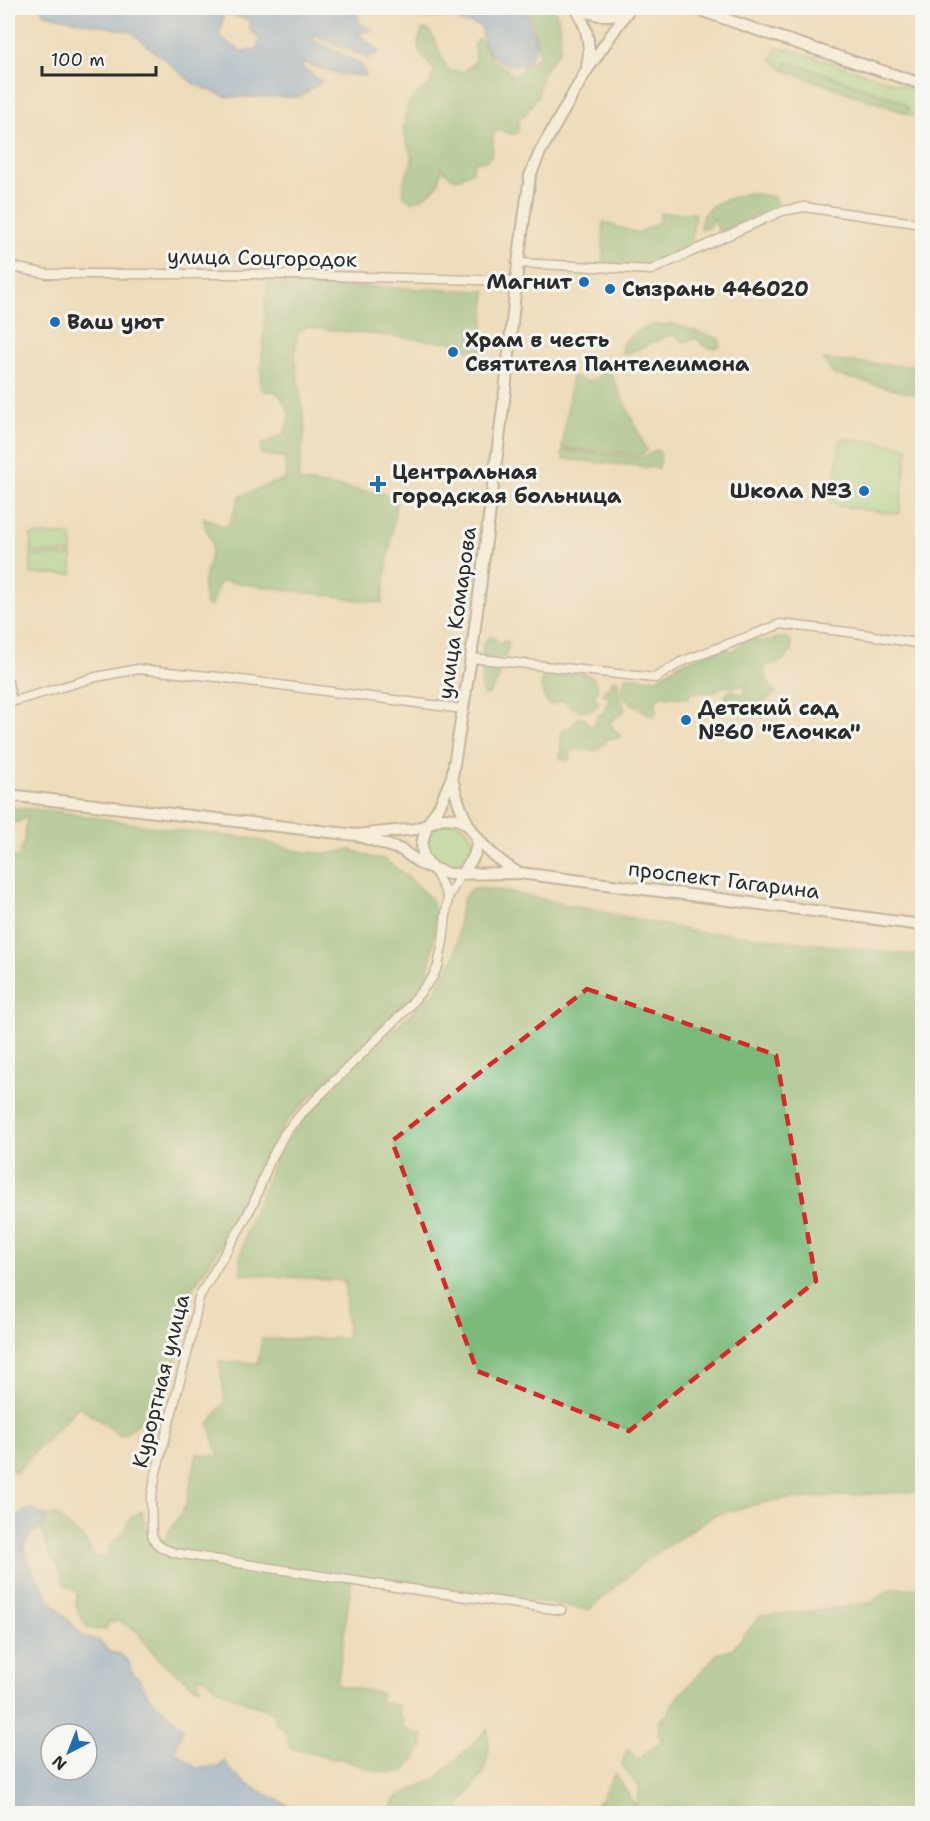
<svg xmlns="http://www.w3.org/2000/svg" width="930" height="1821" viewBox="0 0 930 1821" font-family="'Shantell Sans',sans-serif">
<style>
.green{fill:#9ada91;stroke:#62825e;stroke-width:1.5}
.forest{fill:#7bba7b;stroke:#537253;stroke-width:1.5}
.water{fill:#70a1da;stroke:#4e6682;stroke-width:1.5;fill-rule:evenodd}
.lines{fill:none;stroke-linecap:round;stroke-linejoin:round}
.minor-casing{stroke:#8c8474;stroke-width:11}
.major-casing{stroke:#8c8474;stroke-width:14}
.minor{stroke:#fff;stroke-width:8}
.major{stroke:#fff;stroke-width:10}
.marked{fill:none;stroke:#d62828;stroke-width:4.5;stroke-dasharray:12 8;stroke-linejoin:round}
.poi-dot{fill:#1f6fb2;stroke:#f6f6f2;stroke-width:2}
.labels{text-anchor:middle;stroke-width:6;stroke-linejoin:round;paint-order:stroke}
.street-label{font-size:21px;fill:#2b2b2b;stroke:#f6f6f2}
.poi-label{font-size:21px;font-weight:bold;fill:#2b2b2b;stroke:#f6f6f2;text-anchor:start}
</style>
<rect width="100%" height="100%" fill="#f6f6f2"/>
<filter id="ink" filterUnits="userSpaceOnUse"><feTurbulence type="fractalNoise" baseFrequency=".0167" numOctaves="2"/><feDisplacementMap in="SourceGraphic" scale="12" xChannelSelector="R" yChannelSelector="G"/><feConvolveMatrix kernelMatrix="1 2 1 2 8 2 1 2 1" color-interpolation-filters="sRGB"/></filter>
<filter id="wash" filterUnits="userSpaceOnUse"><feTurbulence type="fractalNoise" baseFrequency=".008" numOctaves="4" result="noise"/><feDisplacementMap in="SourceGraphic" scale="24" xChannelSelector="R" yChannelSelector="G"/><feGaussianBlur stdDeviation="1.35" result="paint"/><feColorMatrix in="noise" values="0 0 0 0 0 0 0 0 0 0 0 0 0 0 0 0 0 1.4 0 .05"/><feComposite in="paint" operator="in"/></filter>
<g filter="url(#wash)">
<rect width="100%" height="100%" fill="#eeddbc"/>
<!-- green -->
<path class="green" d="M 777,48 L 792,50 L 922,92 L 922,119 L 784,70 L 772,59 Z
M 841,438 L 908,447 L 899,514 L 832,505 Z
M 31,535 L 71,535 L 72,553 L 31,553 Z
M 31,556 L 72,556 L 72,574 L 31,574 Z
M427 845a23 23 0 1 1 46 0a23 23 0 1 1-46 0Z"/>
<!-- forest -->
<path class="forest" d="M 527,8 L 554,8 L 560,23 L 560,49 L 542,74 L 538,96 L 525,115 L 519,120 L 518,131 L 514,135 L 500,130 L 493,133 C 492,142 496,158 484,161 C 481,161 477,161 474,162 L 473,171 C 457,181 454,183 442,168 C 441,172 440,180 438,184 C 433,192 421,200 412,202 L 404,196 L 404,181 L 411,165 L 412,157 L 403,131 L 408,103 L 419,92 L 430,85 L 434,70 C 421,54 412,49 423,29 L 430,31 C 437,44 441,59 449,71 L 463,72 L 476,61 L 474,45 L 479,38 L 493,61 L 507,69 L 512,76 L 520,74 L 522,67 L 535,60 L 539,55 L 533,23 Z
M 787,62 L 794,63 L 893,98 L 906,105 L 909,110 L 907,113 L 784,70 Z
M 747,193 L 775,197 L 778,204 L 774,212 L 763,217 L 754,214 C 746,226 733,230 719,232 L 714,218 L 710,226 L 703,230 L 700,227 C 702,202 726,201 747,193 Z
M 660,213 L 695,213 L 691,249 L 637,269 L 603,265 L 603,222 L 638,233 L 659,222 Z
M 267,283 L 486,291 L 482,351 C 478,350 470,351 466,349 C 456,345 453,339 442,342 L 306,327 L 297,334 L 295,357 L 305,428 L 298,481 L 397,496 L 382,603 L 223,581 L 218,586 L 212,606 L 206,605 C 197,580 212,567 212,544 C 211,534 202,527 204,517 L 224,527 L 229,525 L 240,496 C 255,492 270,481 285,480 L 286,470 L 284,458 L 261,454 L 261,445 L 284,434 C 293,415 289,406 276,392 L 263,391 L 260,388 Z
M 670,323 L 717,338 L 720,340 L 720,346 C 711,351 702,346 697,338 L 684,342 L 672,334 L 629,353 L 622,353 L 622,344 C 632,335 651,320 664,326 Z
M 824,360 L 906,366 L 922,361 L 922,396 L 833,374 Z
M 608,368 L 647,451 L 641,455 L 562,448 L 572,377 C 579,376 580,380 586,381 C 594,383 603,372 608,368 Z
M 563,450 L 642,458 L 657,450 L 660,453 L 660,463 L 658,468 L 564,459 L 562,455 Z
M 489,637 L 494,638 L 500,644 L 506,641 L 509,644 L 505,657 L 486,658 L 483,655 L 483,644 Z
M 778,638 L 788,638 L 791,642 L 792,651 L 782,661 L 765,666 L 765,678 L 776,693 L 763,702 L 759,710 L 752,709 L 749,704 L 735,709 L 728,706 L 725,695 L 731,690 L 742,695 L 745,694 L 746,686 L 720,687 L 716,692 C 707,692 699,693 690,692 L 689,698 L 660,696 L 656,700 L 656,713 L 654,716 C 647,715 646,712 641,709 C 624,699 618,698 626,676 L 656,679 L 681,663 L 727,647 L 731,652 L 747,640 L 753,639 L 763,642 Z
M 487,667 C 495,668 497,671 500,678 L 487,696 L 482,694 L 481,685 L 484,668 Z
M 553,670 L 585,674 L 593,677 L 598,689 L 594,698 L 598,701 L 598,705 C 586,717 575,709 563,701 L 550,705 C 541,696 538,681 546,671 Z
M 617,679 L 619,682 L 619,695 L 625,709 C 622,717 611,716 610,725 L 621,736 L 616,739 L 610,738 L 596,751 L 571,749 L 571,756 L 568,761 L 560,758 L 562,731 L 572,726 L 579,717 L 584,717 L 589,726 L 592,727 L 600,714 L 603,713 L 610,697 L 604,695 L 604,690 L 610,686 L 613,680 Z
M 8,808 L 49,810 L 174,830 L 250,838 L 298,851 L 328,854 L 351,849 L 373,858 L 384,859 L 404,874 L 430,898 L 436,913 L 433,947 L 427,976 L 413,994 L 286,1122 L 259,1167 L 227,1237 L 193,1287 L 182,1342 L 165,1394 L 148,1416 L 121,1436 L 79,1406 L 15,1473 L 8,1465 L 8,860 L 11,855 L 18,859 L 24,842 L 27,817 L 17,823 L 11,821 L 8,842 Z
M 473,888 L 500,890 L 702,933 L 722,933 L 922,956 L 922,1491 L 774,1500 L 714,1515 L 646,1560 L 589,1610 L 374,1576 L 373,1582 L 352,1577 L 337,1685 L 381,1693 L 380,1701 L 399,1706 L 398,1715 L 402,1716 L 403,1728 C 409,1730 415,1733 423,1735 L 423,1746 L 405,1771 L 392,1773 L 374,1771 L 343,1759 L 334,1759 L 290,1748 L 284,1729 L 277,1724 L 271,1711 C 254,1706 229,1696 214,1686 C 208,1682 206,1677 198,1676 L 200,1688 L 194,1686 L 163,1663 L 147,1646 L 137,1631 L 118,1620 L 109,1623 L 105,1630 L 96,1630 L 86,1626 L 76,1606 L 77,1592 L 64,1584 L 58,1565 L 51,1558 L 42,1531 L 46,1516 L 56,1515 L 85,1540 L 93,1556 L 107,1558 L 109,1548 L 124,1532 L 130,1518 L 142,1511 L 144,1524 L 152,1535 L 157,1551 L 186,1505 L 197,1454 L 219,1456 L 209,1424 L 225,1401 L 219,1361 L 258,1363 L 262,1339 L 347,1338 L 345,1281 L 241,1274 L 240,1260 L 246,1233 L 274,1162 L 287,1139 L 315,1106 L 436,989 C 440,978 452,964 455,955 C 461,936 454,899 473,888 Z
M 893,1588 L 922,1589 L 922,1813 L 590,1813 L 589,1808 L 600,1801 L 615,1773 L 635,1805 L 640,1790 L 622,1764 L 627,1750 L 639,1759 L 662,1740 L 658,1733 L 660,1720 L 668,1714 L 673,1703 L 719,1652 L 732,1650 L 761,1615 L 800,1613 L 869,1603 Z
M 488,1729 L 489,1752 L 483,1774 L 457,1808 L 469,1813 L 388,1813 L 397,1797 L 437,1778 Z"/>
<!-- water -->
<path class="water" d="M 41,8 L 358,8 L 358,22 L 373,30 L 358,33 L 379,52 L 368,58 L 315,35 L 312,40 L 361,64 L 366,76 L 340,74 L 304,63 L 301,67 L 322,81 L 300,97 L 227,97 L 194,84 L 131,32 L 44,14 ZM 224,13 L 249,20 L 250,29 L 260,40 L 256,50 L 241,51 L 219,37 Z
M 394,8 L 521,8 C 527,12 530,20 531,27 C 533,33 536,40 535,46 C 531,74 499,68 487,49 C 482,42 482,34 481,26 L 462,22 L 450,16 L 432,18 L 412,16 Z
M 30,1508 L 45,1516 L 42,1529 L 31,1533 L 24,1546 L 29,1565 L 54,1605 L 84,1637 L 100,1641 L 109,1652 L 120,1654 L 129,1662 L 131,1672 L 139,1679 L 148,1695 L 183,1728 L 175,1751 L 196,1768 L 218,1767 L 225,1761 C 239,1789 277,1796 301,1813 L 8,1813 L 8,1517 L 15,1518 ZM 51,1734 L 87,1734 L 87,1770 L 51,1770 Z"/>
</g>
<g filter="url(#ink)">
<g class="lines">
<defs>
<path id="minor" d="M 518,263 L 651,270 L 782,211 L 804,207 L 922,224
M 8,266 L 47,274 L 252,274 L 516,281
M 471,658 L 655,678 L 681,662 L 781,624 L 856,633 L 922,644
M 8,682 L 12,702
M 8,703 L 96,677 L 138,669 L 218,677 L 463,709
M 435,871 L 448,897
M 461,874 L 448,897 L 443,942 L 438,966 L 432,978 L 406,1010 L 301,1114 L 285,1133 L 269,1163 L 254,1202 L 243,1223 L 199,1297 L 191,1338 L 156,1473 L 151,1500 L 152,1535 L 156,1543 L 162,1548 L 175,1553 L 374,1584 L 561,1610"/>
<path id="major" d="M 576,8 C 587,26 592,45 587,67
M 579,8 C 594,17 611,17 627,11
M 694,8 L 763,32 L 922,84
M 452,778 C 461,821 478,849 517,872
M 8,795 L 356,835 L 416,829 L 442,818 L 458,819 L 467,825
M 356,835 L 402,850 L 421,864 L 449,874 L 520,873 L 922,925
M 435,871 L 423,856 L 422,843 L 427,825 L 440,805 L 452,777 L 471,658 L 505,392 L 518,263 L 530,176 L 540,152 L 585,73 L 627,12
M 461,874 C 471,862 477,855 477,840"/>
</defs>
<!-- minor casing -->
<use href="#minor" class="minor-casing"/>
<!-- major casing -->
<use href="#major" class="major-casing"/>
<!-- minor -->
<use href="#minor" class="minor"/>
<!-- major -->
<use href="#major" class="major"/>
</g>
</g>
<!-- marked area -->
<path d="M0 0H930V1821H0ZM 587,989 L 776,1055 L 816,1281 L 629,1431 L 477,1371 L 392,1141 Z" fill="#eeddbc" fill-opacity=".55" fill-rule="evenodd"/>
<path class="marked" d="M 587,989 L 776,1055 L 816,1281 L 629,1431 L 477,1371 L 392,1141 Z"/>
<!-- markers -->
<g class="poi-dot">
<circle cx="584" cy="282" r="6"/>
<circle cx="610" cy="289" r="6"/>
<circle cx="55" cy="322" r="6"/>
<circle cx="453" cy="352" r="6"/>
<path d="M375 475h6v6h6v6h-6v6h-6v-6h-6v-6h6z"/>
<circle cx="864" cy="491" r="6"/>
<circle cx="686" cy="720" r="6"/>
</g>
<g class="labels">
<!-- street labels -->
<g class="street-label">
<text transform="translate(262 258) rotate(1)" y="7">улица Соцгородок</text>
<text transform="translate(457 613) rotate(-82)" y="7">улица Комарова</text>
<text transform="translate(724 880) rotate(7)" y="7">проспект Гагарина</text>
<text transform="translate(161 1381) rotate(-76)" y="7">Курортная улица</text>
</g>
<!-- poi labels -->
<g class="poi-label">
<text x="572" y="289" text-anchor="end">Магнит</text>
<text x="622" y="296">Сызрань 446020</text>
<text x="67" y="329">Ваш уют</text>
<text x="465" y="347">Храм в честь<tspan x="465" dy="24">Святителя Пантелеимона</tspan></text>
<text x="392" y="479">Центральная<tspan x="392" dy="24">городская больница</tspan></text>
<text x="852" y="498" text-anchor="end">Школа №3</text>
<text x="698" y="715">Детский сад<tspan x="698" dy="24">№60 "Елочка"</tspan></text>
</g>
</g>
<!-- margin -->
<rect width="930" height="1821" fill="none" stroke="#f6f6f2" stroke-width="30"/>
<!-- north arrow -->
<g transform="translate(69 1752) rotate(222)"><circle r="28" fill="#f6f6f2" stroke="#a5a5a2" stroke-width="1.5"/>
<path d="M0-4.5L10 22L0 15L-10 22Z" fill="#1f6fb2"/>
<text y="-9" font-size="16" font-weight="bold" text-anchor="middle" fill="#2b2b2b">N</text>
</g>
<!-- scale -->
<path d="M42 66v9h114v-9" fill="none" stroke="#2b2b2b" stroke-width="3"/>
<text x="51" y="66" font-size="18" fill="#2b2b2b" stroke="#f6f6f2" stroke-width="4.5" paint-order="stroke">100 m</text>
</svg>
